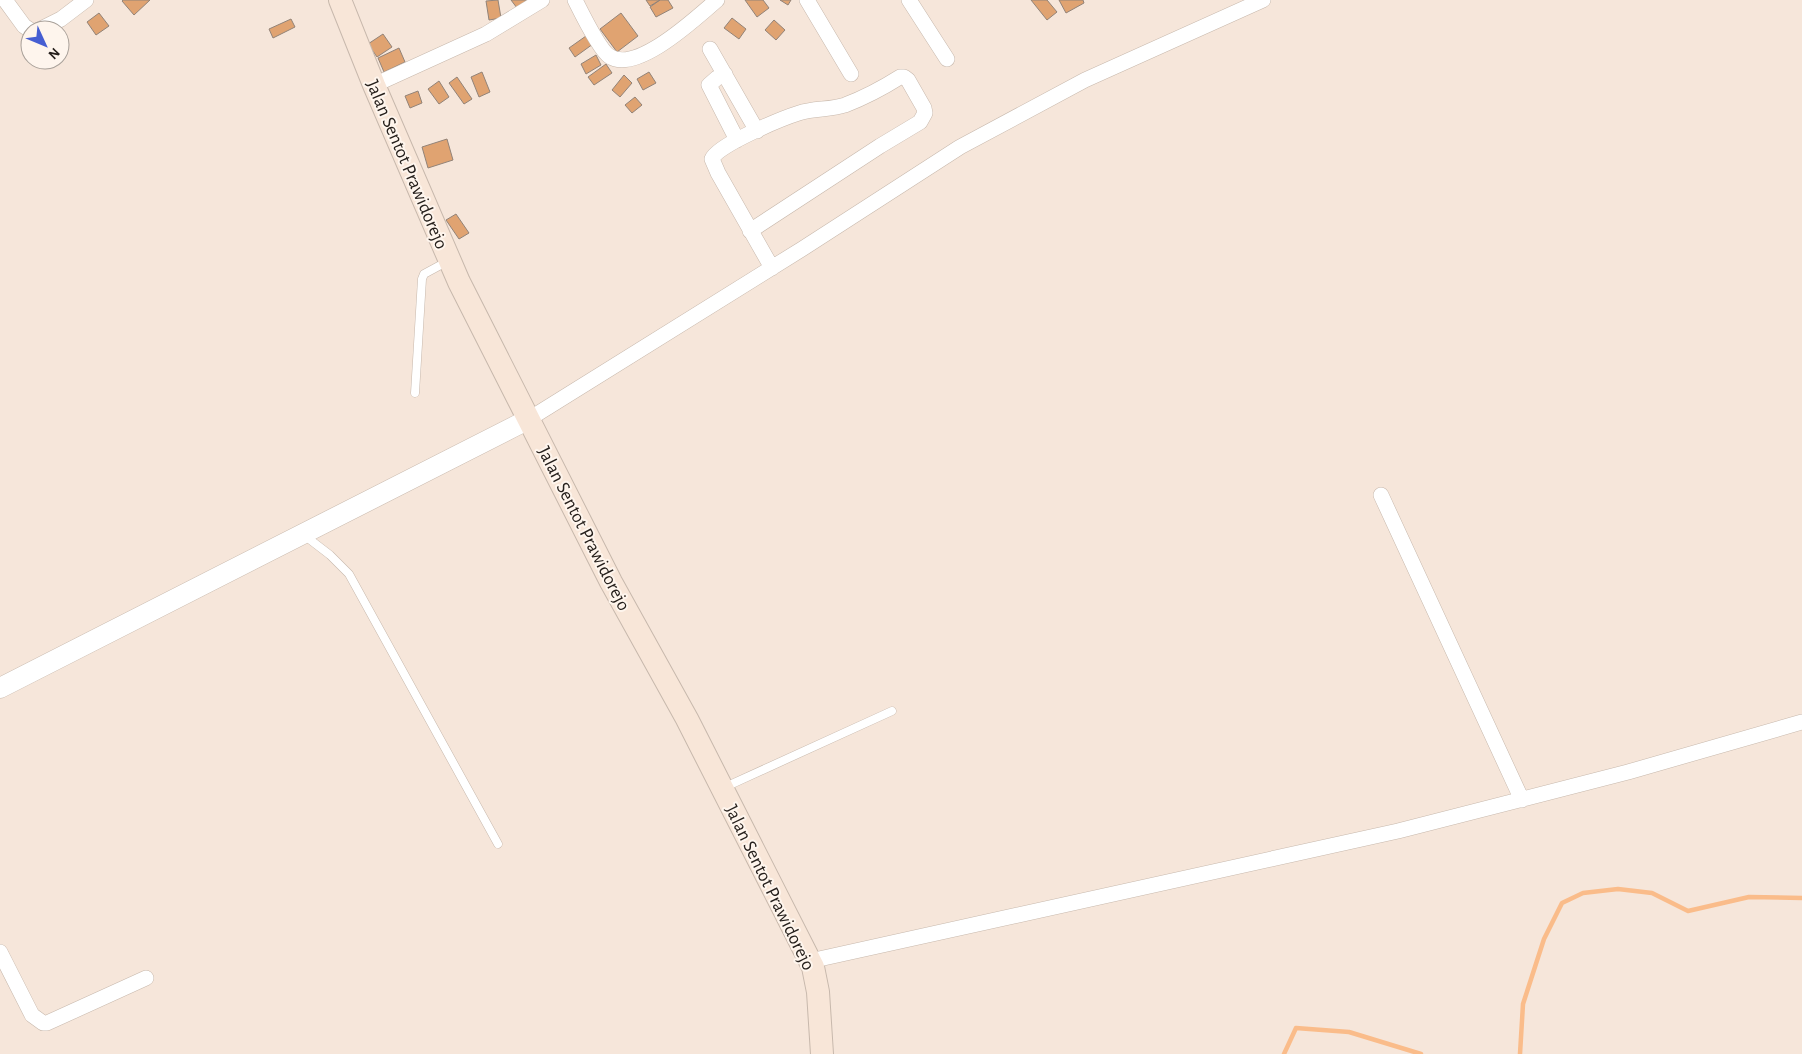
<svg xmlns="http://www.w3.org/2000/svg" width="1802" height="1054" viewBox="0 0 1802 1054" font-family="'Alegreya Sans',sans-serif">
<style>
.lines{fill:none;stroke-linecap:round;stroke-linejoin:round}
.stream{stroke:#fabc8a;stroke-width:4.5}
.building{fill:#e0a371;stroke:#928378}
.service-casing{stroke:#c7b8ac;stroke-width:9}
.minor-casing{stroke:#c7b8ac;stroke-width:16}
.tertiary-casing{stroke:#c7b8ac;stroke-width:21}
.secondary-casing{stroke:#c7b8ac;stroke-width:24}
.service{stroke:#fff;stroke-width:8}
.minor{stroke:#fff;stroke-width:15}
.tertiary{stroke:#fff;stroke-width:20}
.secondary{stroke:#f8e6d8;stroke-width:22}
.labels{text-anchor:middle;stroke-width:4;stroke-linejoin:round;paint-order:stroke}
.street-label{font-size:19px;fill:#26201c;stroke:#fef5ed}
</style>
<rect width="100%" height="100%" fill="#f6e6da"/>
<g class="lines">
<!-- stream -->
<path class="stream" d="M 1284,1054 L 1296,1028 L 1349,1032 L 1421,1054
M 1520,1054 L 1523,1004 L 1544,939 L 1562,903 L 1583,893 L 1618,889 L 1652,893 L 1688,911 L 1749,897 L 1802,898"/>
</g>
<!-- building -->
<path class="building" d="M 123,0 L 150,0 L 134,15 L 122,1 Z
M 498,0 L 501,18 L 489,20 L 486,1 Z
M 511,0 L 527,0 L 517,8 Z
M 646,0 L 660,0 L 650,6 Z
M 660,0 L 668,0 L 673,8 L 656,17 L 650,7 Z
M 745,0 L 763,0 L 769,8 L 757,17 Z
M 780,0 L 791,0 L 788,5 Z
M 1031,0 L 1047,0 L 1057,12 L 1047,20 Z
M 1059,0 L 1083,0 L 1084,3 L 1066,13 Z
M 99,13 L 109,26 L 96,35 L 87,22 Z
M 621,13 L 638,36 L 617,52 L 600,29 Z
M 732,18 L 746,29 L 739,39 L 724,28 Z
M 291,19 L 295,27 L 273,38 L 269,29 Z
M 774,20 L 785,30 L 776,40 L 765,30 Z
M 383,34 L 392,47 L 377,57 L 368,44 Z
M 586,36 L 593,44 L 575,57 L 569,48 Z
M 399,48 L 405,62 L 384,72 L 378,58 Z
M 596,55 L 601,65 L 586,74 L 581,64 Z
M 606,64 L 612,73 L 594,85 L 588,77 Z
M 482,72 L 490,92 L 479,97 L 471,77 Z
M 649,72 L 656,83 L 643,90 L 637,79 Z
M 624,75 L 632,83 L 620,97 L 612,90 Z
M 457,77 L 472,99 L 464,104 L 449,83 Z
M 439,81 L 449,97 L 439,104 L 428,89 Z
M 418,91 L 422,103 L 410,108 L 405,96 Z
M 635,97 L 642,105 L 632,113 L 625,105 Z
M 447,139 L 453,160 L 428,168 L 422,147 Z
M 456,214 L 469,233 L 459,239 L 446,220 Z"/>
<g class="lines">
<defs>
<path id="service" d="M 415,393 L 422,279 L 424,274 L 448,261
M 304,535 L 330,555 L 349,574 L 498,844
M 723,788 L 892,711"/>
<path id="minor" d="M 5,0 L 24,26 L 30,30
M 575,0 C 581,12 599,49 609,56 C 636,75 697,17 717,0
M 807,0 L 851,74
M 909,0 L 947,59
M 39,30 L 61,19 L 86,0
M 710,49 L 757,131
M 725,74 L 717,78 L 709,85 L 737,140
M 374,85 L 486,34 L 542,0
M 750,231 L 880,146 L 920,122 L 925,113 L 924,108 L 908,80 L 904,77 L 900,77 C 881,89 866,97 845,105 C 830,110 814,108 799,113 C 783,118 717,145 712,159 L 718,173 L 772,268
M 529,419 L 802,249 L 960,147 L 1085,80 L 1263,0
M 1381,495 L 1522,800
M 0,952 L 32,1015 L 43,1023 L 47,1023 L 146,978
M 810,961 L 1398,831 L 1628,772 L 1802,722"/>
<path id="tertiary" d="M 0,688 L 529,419"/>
<path id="secondary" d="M 340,0 L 374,85 L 459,282 L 611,582 L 687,719 L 813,967 L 818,992 L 822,1054"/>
</defs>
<!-- service casing -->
<use href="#service" class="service-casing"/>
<!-- minor casing -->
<use href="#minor" class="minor-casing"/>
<!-- tertiary casing -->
<use href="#tertiary" class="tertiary-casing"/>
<!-- secondary casing -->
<use href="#secondary" class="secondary-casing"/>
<!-- service -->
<use href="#service" class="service"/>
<!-- minor -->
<use href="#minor" class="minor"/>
<!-- tertiary -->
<use href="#tertiary" class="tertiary"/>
<!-- secondary -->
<use href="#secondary" class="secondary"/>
</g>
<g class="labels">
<!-- street labels -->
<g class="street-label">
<text transform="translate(408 164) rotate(67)" y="7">Jalan Sentot Prawidorejo</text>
<text transform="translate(585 528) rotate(63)" y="7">Jalan Sentot Prawidorejo</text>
<text transform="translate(771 887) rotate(64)" y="7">Jalan Sentot Prawidorejo</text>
</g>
</g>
<!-- north arrow -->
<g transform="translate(45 45) rotate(134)"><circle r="24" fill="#fef5ed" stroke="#a8a099"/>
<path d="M0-4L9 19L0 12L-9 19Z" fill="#465ed2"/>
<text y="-8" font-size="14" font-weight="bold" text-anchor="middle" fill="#26201c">N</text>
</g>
</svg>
